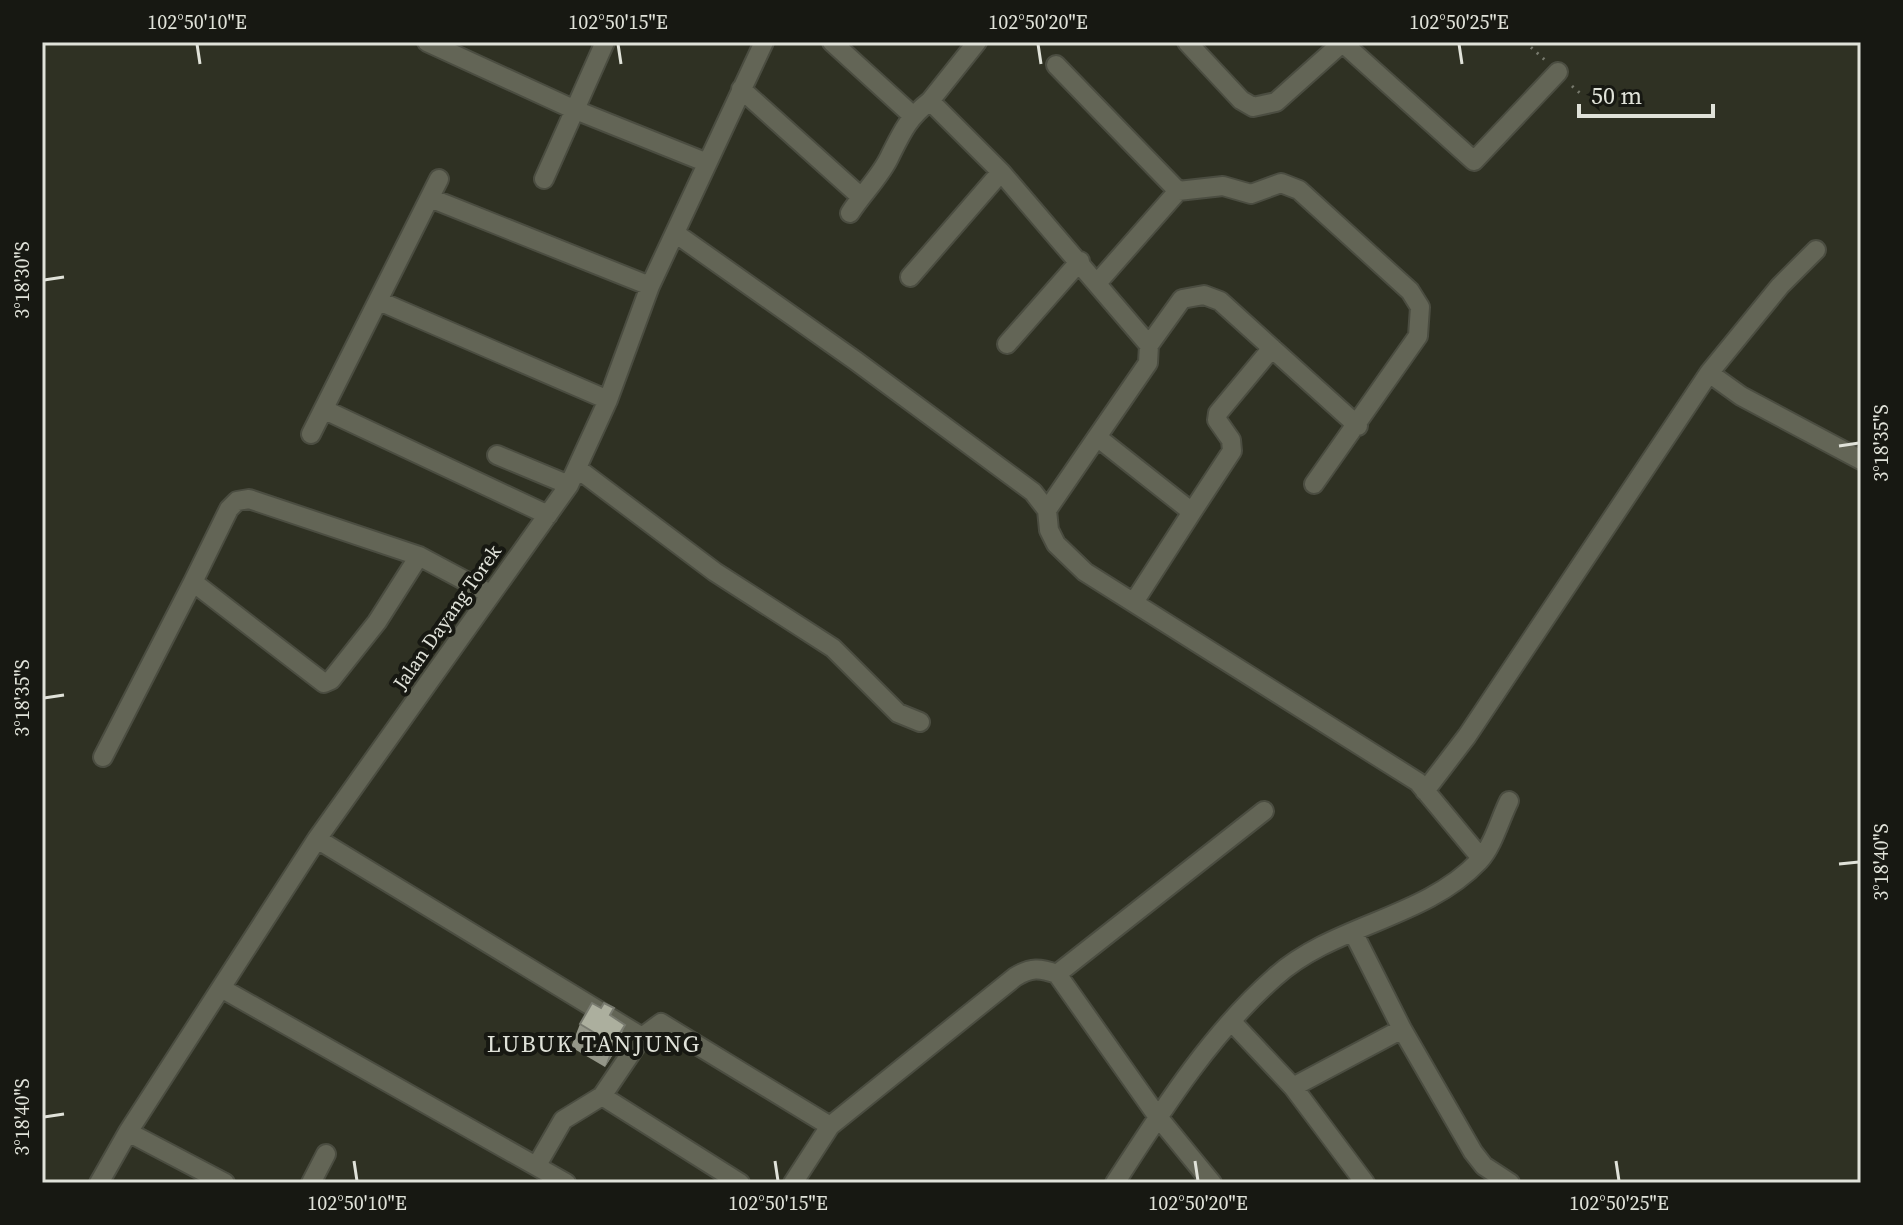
<svg xmlns="http://www.w3.org/2000/svg" width="1903" height="1225" viewBox="0 0 1903 1225" font-family="'Source Serif 4',serif">
<style>
.lines{fill:none;stroke-linecap:round;stroke-linejoin:round}
.minor-casing{stroke:#4b4d41;stroke-width:22}
.path{stroke:#77796d;stroke-width:3;stroke-dasharray:2 6;stroke-linecap:butt}
.minor{stroke:#636556;stroke-width:18}
.wall{fill:#949688}
.shaded-wall{fill:#787a6f}
.building{fill:#acaf9e;stroke:#787a6f;stroke-width:2}
.ticks{fill:none;stroke:#e0e2d9;stroke-width:3}
.labels{text-anchor:middle;stroke-width:8;stroke-linejoin:round;paint-order:stroke}
.street-label{font-size:20px;fill:#e0e2d9;stroke:#171812}
.quarter-label{font-size:24px;letter-spacing:2px;fill:#e0e2d9;stroke:#171812}
.neatline{fill:none;stroke:#e0e2d9;stroke-width:3}
.ticks-label{font-size:20px;text-anchor:middle;fill:#e0e2d9}
</style>
<rect width="100%" height="100%" fill="#2f3123"/>
<g class="lines">
<defs>
<path id="minor" d="M 427,42 L 573,109 L 705,162
M 832,42 L 912,115
M 977,42 L 930,101 L 1001,172 L 1149,345 L 1148,363 L 1097,437 L 1192,512 L 1134,602
M 1187,42 L 1241,100 L 1253,107 L 1276,102 L 1343,42
M 1343,43 L 1474,161 L 1558,72
M 1056,65 L 1178,191
M 741,89 L 861,197
M 544,179 L 605,42
M 430,198 L 650,286
M 850,213 C 862,194 881,176 890,156 C 902,132 908,118 930,101
M 675,233 L 856,361 L 1033,492 L 1047,510 L 1049,530 L 1056,544 L 1085,572 L 1418,782 L 1481,858
M 910,277 L 1001,172
M 1098,282 L 1178,191 L 1223,186 L 1251,194 L 1281,183 L 1299,190 L 1410,291 L 1420,307 L 1418,336 L 1314,484
M 379,301 L 608,400
M 1007,344 L 1080,261
M 1149,345 L 1182,299 L 1204,295 L 1220,301 L 1358,426
M 1709,373 L 1780,286 L 1816,250
M 325,410 L 548,515
M 311,434 L 439,179
M 497,455 L 569,485
M 578,469 L 715,572 L 833,648 L 898,713 L 920,722
M 1047,510 L 1097,437
M 1192,512 L 1232,451 L 1231,440 L 1217,420 L 1218,413 L 1272,348
M 419,556 L 377,622 L 331,680 L 324,683 L 193,582 L 229,509 L 237,501 L 249,499 L 419,556 L 490,594
M 103,757 L 193,582
M 1425,791 L 1467,736 L 1709,373 L 1741,396 L 1861,460
M 317,839 L 642,1037
M 1353,932 L 1402,1029 L 1473,1152 L 1484,1166 L 1510,1183
M 1057,974 L 1264,811
M 221,988 L 566,1183
M 1232,1022 L 1293,1087 L 1365,1183
M 1293,1087 L 1402,1029
M 602,1096 L 740,1183
M 128,1132 L 225,1183
M 537,1165 L 563,1120 L 602,1096 L 642,1037 L 661,1023 L 830,1126
M 99,1183 L 128,1132 L 317,839 L 569,485 L 608,400 L 650,286 L 764,42
M 311,1183 L 326,1154
M 793,1183 L 830,1126 L 1015,977 C 1031,967 1040,968 1057,974 L 1158,1117 L 1212,1183
M 1115,1183 C 1161,1112 1210,1034 1275,977 C 1334,924 1424,919 1479,861 C 1493,846 1500,819 1509,801"/>
</defs>
<!-- minor casing -->
<use href="#minor" class="minor-casing"/>
<!-- path -->
<path class="path" d="M 1525,42 L 1546,61
M 1572,86 L 1581,94"/>
<!-- minor -->
<use href="#minor" class="minor"/>
</g>
<!-- wall -->
<path class="wall" d="M 611,1016 L 617,1048 L 605,1067 L 571,1047 L 580,1024 Z"/>
<!-- shaded-wall -->
<path class="shaded-wall" d="M 625,1025 L 617,1048 L 605,1067 L 613,1044 Z"/>
<!-- building -->
<path class="building" d="M 592,1003 L 601,1008 L 604,1003 L 614,1008 L 610,1015 L 625,1025 L 613,1044 L 580,1024 Z"/>
<!-- ticks -->
<path class="ticks" d="M 197,44 L 200,64M 618,44 L 621,64M 1038,44 L 1041,64M 1459,44 L 1462,64M 44,280 L 64,277M 1839,446 L 1859,443M 44,698 L 64,695M 1839,864 L 1859,862M 44,1117 L 64,1114M 354,1161 L 357,1181M 775,1161 L 778,1181M 1195,1161 L 1198,1181M 1616,1161 L 1619,1181"/>
<g class="labels">
<!-- street labels -->
<g class="street-label">
<text transform="translate(447 617) rotate(-55)" y="7">Jalan Dayang Torek</text>
</g>
<!-- quarter labels -->
<g class="quarter-label">
<text x="594" y="1052">LUBUK TANJUNG</text>
</g>
</g>
<!-- border -->
<rect width="1903" height="1225" fill="none" stroke="#171812" stroke-width="88"/>
<!-- scale -->
<path d="M1579 104v12h134v-12" fill="none" stroke="#e0e2d9" stroke-width="4"/>
<text x="1591" y="104" font-size="24" fill="#e0e2d9" stroke="#171812" stroke-width="6" paint-order="stroke">50 m</text>
<rect x="44" y="44" width="1815" height="1137" class="neatline"/>
<g class="ticks-label">
<text x="197" y="29">102°50'10"E</text>
<text x="618" y="29">102°50'15"E</text>
<text x="1038" y="29">102°50'20"E</text>
<text x="1459" y="29">102°50'25"E</text>
<text transform="translate(22 280) rotate(-90)" y="7">3°18'30"S</text>
<text transform="translate(1881 443) rotate(-90)" y="7">3°18'35"S</text>
<text transform="translate(22 698) rotate(-90)" y="7">3°18'35"S</text>
<text transform="translate(1881 862) rotate(-90)" y="7">3°18'40"S</text>
<text transform="translate(22 1117) rotate(-90)" y="7">3°18'40"S</text>
<text x="357" y="1210">102°50'10"E</text>
<text x="778" y="1210">102°50'15"E</text>
<text x="1198" y="1210">102°50'20"E</text>
<text x="1619" y="1210">102°50'25"E</text>
</g>
</svg>
